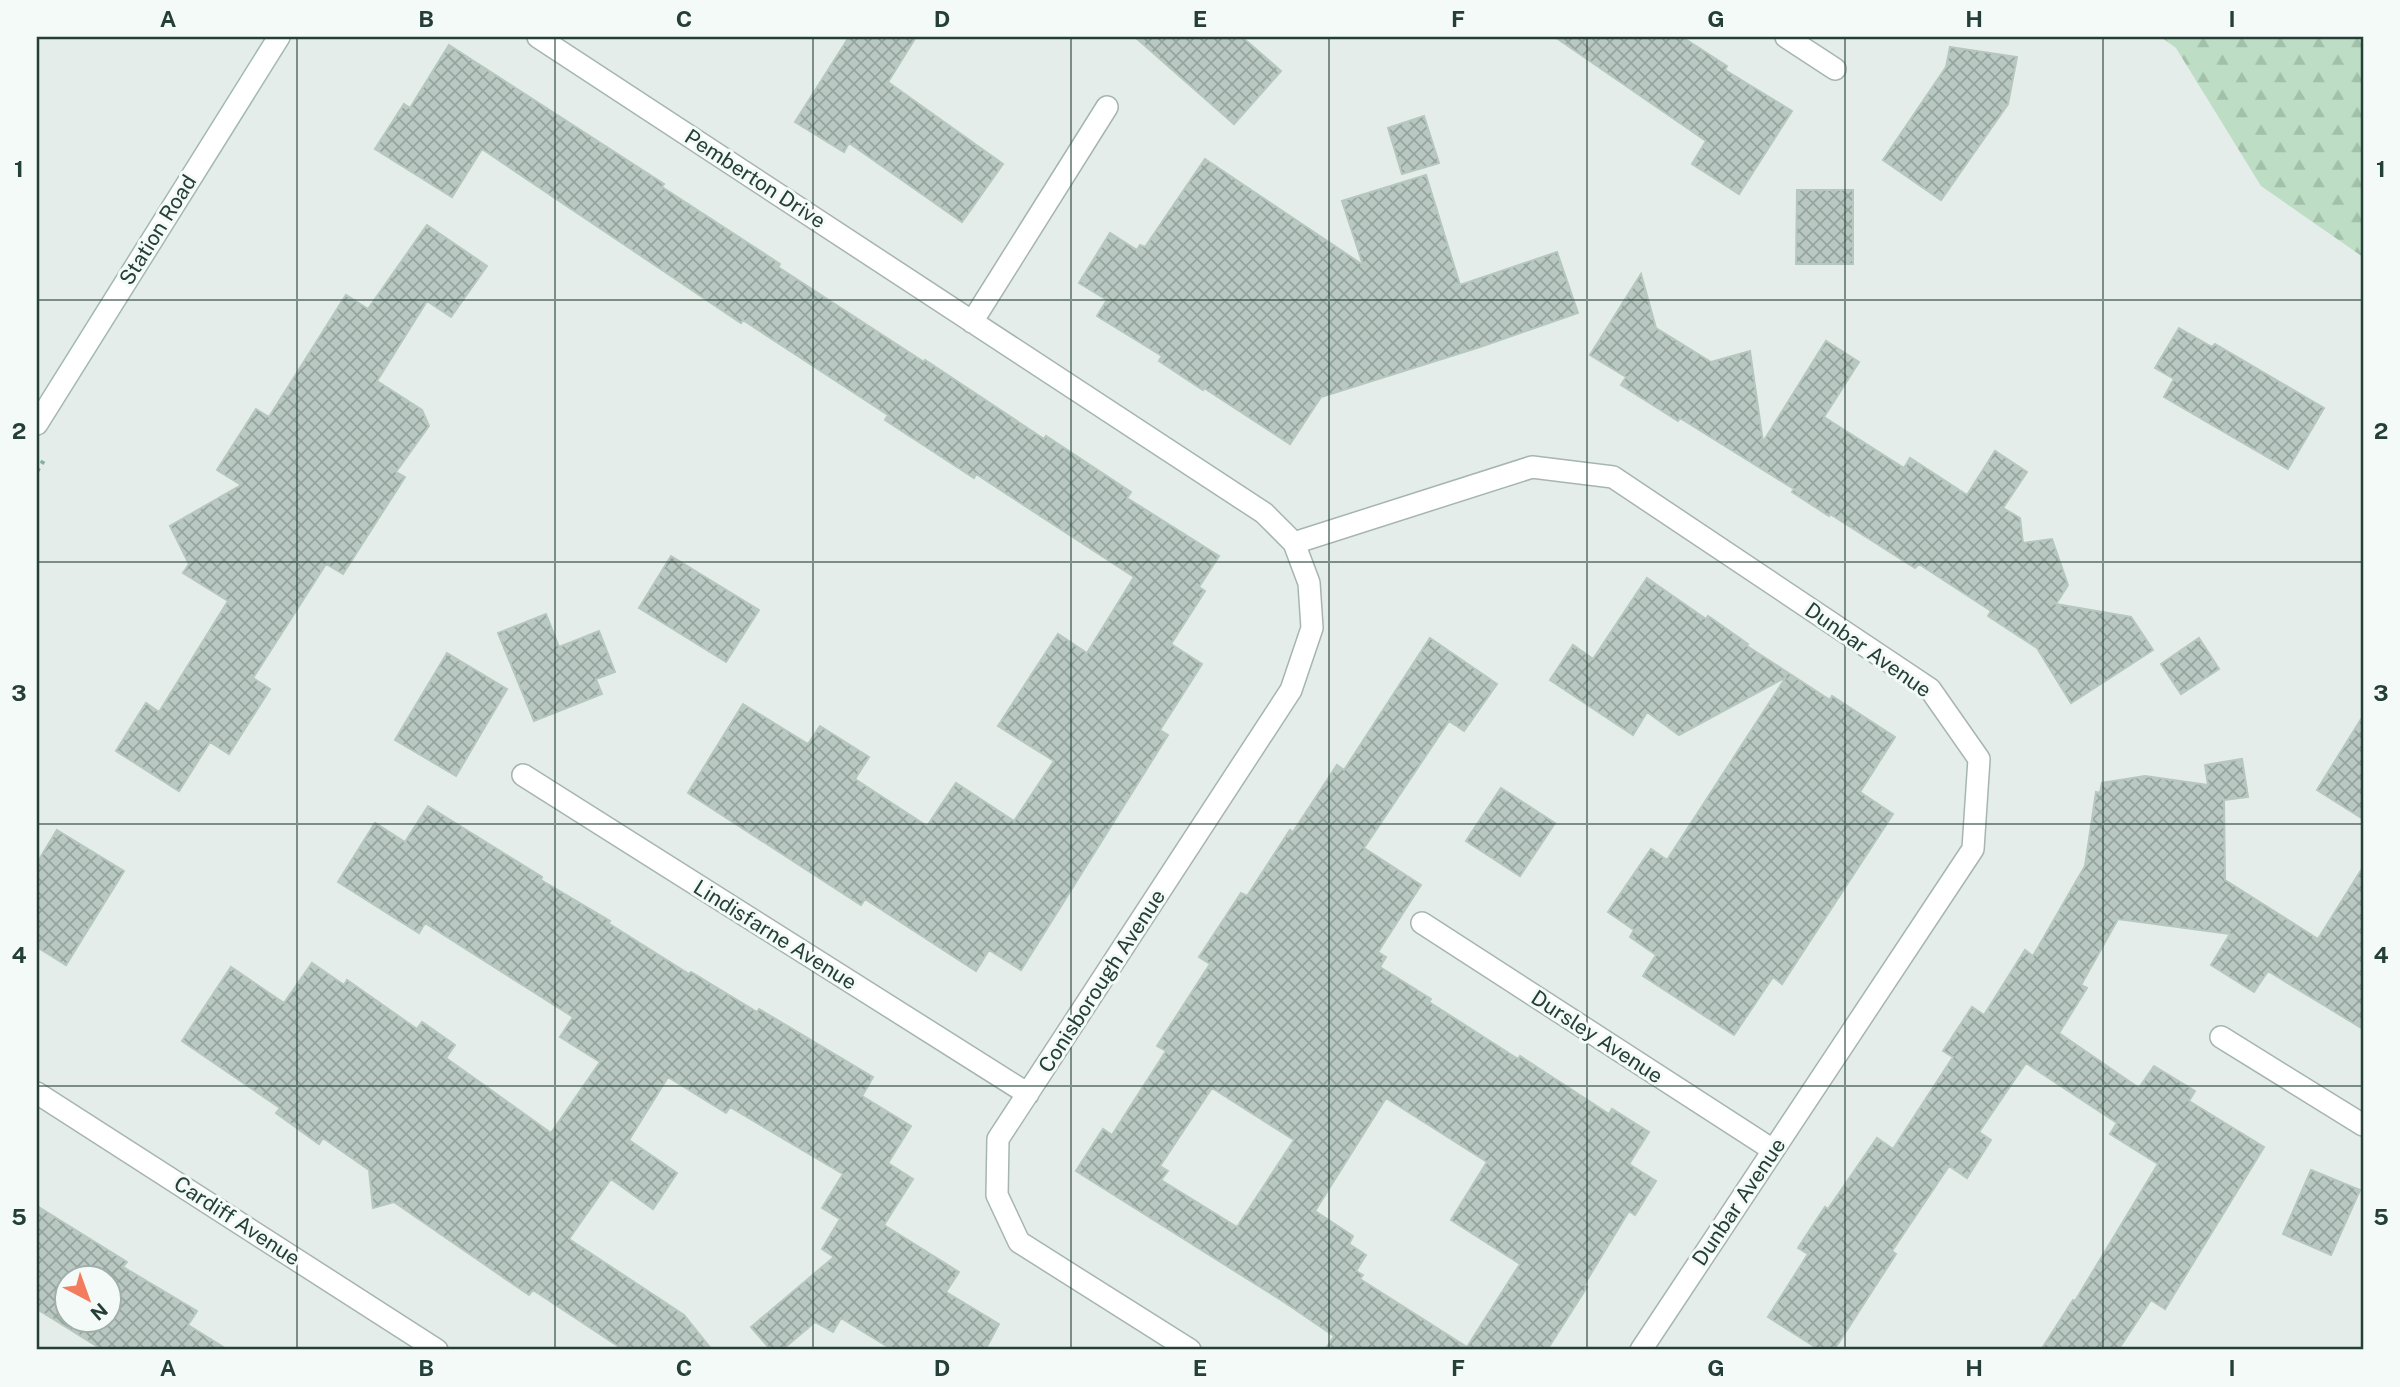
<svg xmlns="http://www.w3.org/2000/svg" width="2400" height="1387" viewBox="0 0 2400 1387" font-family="'Public Sans',sans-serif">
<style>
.forest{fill:url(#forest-firs)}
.building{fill:url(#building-cross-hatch);stroke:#b6c7bf;stroke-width:2;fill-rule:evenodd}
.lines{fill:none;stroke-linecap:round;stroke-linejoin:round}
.street-casing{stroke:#a6b5b0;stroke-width:24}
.secondary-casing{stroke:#a2b9b0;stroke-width:24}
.path{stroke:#84b1a1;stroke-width:4.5;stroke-dasharray:3.5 5;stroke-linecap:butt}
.street{stroke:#fff;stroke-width:21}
.secondary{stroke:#fff;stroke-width:21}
.grid{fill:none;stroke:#233f37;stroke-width:2;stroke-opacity:0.55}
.labels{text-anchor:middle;stroke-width:6;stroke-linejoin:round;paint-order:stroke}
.street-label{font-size:21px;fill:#233f37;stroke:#f4faf7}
.neatline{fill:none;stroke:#233f37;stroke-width:2.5}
.grid-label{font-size:23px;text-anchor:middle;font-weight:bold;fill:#233f37}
</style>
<defs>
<pattern id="forest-firs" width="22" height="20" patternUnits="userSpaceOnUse" patternTransform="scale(1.75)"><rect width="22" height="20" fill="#bddec5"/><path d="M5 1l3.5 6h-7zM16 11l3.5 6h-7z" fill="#a2c0aa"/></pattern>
<pattern id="building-cross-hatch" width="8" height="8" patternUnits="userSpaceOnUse" patternTransform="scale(1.75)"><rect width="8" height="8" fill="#b9c8c2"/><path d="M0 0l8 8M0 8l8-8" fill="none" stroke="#96a49e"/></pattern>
</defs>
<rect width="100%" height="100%" fill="#e4ede9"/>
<!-- forest -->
<path class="forest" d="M 2161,37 L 2363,37 L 2363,257 L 2261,186 L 2176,48 Z"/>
<!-- building -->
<path class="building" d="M 849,37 L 916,37 L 888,82 L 1003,164 L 962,222 L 849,143 L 844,152 L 795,122 Z
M 1135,37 L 1242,37 L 1281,71 L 1234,124 Z
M 1555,37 L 1682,37 L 1727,66 L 1725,70 L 1792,111 L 1739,194 L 1692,164 L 1706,141 Z
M 449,45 L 664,184 L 662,187 L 780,264 L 778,267 L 924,362 L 925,360 L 1044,439 L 1046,436 L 1131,492 L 1127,498 L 1219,556 L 1199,587 L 1205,591 L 1171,644 L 1202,664 L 1160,730 L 1168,735 L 1021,970 L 989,950 L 976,971 L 865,899 L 861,905 L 688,793 L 743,704 L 808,744 L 820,726 L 869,757 L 855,779 L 927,826 L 956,783 L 1014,821 L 1054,761 L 998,726 L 1058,634 L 1087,653 L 1134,577 L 976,474 L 974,478 L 885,420 L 888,415 L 743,320 L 741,323 L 482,149 L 452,197 L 375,149 L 404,104 L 410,108 Z
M 1950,47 L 2017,57 L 2008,104 L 1941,200 L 1883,160 L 1946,67 Z
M 1424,116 L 1439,163 L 1402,174 L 1388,128 Z
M 1205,159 L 1363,265 L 1342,201 L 1426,175 L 1460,285 L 1557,252 L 1578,313 L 1480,347 L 1321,397 L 1290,444 L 1204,388 L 1203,390 L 1159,361 L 1162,356 L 1097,316 L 1107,300 L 1079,283 L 1110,233 L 1137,250 L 1140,245 L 1145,247 Z
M 1797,190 L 1853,190 L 1853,264 L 1796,264 Z
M 427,225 L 487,266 L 451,317 L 427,301 L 377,381 L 422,410 L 429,426 L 396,472 L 405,477 L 343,574 L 326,564 L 253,678 L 270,689 L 229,754 L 210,742 L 179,791 L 116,751 L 146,703 L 159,712 L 228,601 L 183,573 L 189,564 L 170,526 L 241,485 L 217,470 L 256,409 L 269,417 L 346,295 L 368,309 Z
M 1641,274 L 1656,328 L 1711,362 L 1750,351 L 1763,442 L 1826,341 L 1859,362 L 1824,417 L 1904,468 L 1910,458 L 1967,495 L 1995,451 L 2027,472 L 2003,508 L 2020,518 L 2023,543 L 2052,539 L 2068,585 L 2056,604 L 2131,617 L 2153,650 L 2071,703 L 2037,648 L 1988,616 L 1991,611 L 1919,564 L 1915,568 L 1830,514 L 1829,516 L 1792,492 L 1794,489 L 1680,418 L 1678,421 L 1621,385 L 1626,377 L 1590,355 Z
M 2179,328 L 2212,347 L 2215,344 L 2324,408 L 2288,469 L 2164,397 L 2174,379 L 2155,368 Z
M 671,556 L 759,610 L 726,662 L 639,608 Z
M 1647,578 L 1706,619 L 1708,616 L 1748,644 L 1747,646 L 1830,700 L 1832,696 L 1895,737 L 1860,792 L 1893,814 L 1782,984 L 1773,977 L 1734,1035 L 1643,976 L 1656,955 L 1630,937 L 1634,930 L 1608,912 L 1651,849 L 1667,860 L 1786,677 L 1679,735 L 1647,712 L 1633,735 L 1550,680 L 1573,645 L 1593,659 Z
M 546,614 L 559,647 L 599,631 L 615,672 L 596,679 L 602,694 L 534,721 L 498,633 Z
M 1430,638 L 1497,684 L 1464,731 L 1449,721 L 1364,848 L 1421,885 L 1378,952 L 1386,957 L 1380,967 L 1431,999 L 1429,1002 L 1518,1059 L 1520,1056 L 1609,1114 L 1612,1109 L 1649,1132 L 1629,1164 L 1656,1181 L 1635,1215 L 1629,1211 L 1584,1285 L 1587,1287 L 1547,1350 L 1325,1350 L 1334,1336 L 1284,1302 L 1076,1171 L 1103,1129 L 1112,1135 L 1166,1051 L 1157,1046 L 1210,964 L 1199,957 L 1241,893 L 1247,896 L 1290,830 L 1293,832 L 1337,765 L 1344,770 ZM 1212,1088 L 1294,1140 L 1237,1227 L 1161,1180 L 1168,1171 L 1160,1166 ZM 1386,1098 L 1487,1162 L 1451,1220 L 1520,1264 L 1467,1347 L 1360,1279 L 1363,1275 L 1356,1271 L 1366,1255 L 1349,1244 L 1353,1236 L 1315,1211 Z
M 2199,638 L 2219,669 L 2181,694 L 2161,664 Z
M 447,653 L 507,689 L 456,776 L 395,740 Z
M 2363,716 L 2363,819 L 2317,790 Z
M 2242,759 L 2248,797 L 2224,800 L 2225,880 L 2318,939 L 2363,867 L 2363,1029 L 2268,971 L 2254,992 L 2211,965 L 2230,934 L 2118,919 L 2081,985 L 2087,988 L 2059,1033 L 2139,1088 L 2154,1066 L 2195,1091 L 2189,1101 L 2264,1147 L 2165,1309 L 2151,1300 L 2118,1350 L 2041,1350 L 2073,1300 L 2075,1301 L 2158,1164 L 2110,1134 L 2117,1123 L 2026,1063 L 1979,1132 L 1991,1140 L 1967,1178 L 1949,1166 L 1892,1251 L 1896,1254 L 1834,1350 L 1820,1350 L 1768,1317 L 1808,1254 L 1798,1248 L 1825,1207 L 1828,1209 L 1877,1138 L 1893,1149 L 1953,1057 L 1943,1051 L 1972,1007 L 1984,1015 L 2025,950 L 2033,956 L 2085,866 L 2096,792 L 2100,793 L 2102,783 L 2145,776 L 2208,785 L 2205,765 Z
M 1501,788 L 1555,823 L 1520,876 L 1466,841 Z
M 428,806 L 542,877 L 541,880 L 610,921 L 608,923 L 689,974 L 691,972 L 757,1012 L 759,1009 L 873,1077 L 862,1096 L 911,1126 L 888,1163 L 913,1179 L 884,1225 L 959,1272 L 946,1292 L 999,1324 L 985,1350 L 893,1350 L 841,1318 L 833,1332 L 815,1322 L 782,1350 L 771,1350 L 751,1327 L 834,1257 L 822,1249 L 840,1219 L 822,1208 L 843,1174 L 730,1107 L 726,1113 L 668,1077 L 629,1140 L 677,1173 L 653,1209 L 611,1179 L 569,1239 L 684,1315 L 712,1350 L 624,1350 L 533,1290 L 529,1295 L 394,1202 L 373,1208 L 369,1170 L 323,1138 L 319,1144 L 276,1113 L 280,1108 L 182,1041 L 231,967 L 284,1003 L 312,963 L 344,985 L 347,980 L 417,1029 L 422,1022 L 455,1045 L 446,1058 L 551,1133 L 600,1062 L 560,1037 L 573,1017 L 425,923 L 419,933 L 338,882 L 375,823 L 405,842 Z
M 57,830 L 124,871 L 66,965 L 37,947 L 37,863 Z
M 2311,1170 L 2360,1190 L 2331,1255 L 2283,1234 Z
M 37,1206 L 127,1262 L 123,1267 L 197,1311 L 188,1325 L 228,1350 L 103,1350 L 37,1309 ZM 66,1278 L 108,1278 L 108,1320 L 66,1320 Z"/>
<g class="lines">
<defs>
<path id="street" d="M 538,37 L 1264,513 L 1294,543 L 1309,583 L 1312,628 L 1291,690 L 998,1139 L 997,1195 L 1019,1242 L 1190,1350
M 1786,37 L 1835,69
M 972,322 L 1107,107
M 1294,543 L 1532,467 L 1613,477 L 1930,689 L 1979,759 L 1973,849 L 1641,1350
M 523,775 L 1028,1094
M 1422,923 L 1773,1150
M 2221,1037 L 2363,1125
M 37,1093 L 437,1350"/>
<path id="secondary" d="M 37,424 L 279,37"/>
</defs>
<!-- street casing -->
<use href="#street" class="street-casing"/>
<!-- secondary casing -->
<use href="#secondary" class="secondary-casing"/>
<!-- path -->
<path class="path" d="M 37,471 L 44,460"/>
<!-- street -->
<use href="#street" class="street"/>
<!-- secondary -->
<use href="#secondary" class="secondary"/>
</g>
<!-- grid -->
<path class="grid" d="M 297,37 L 297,1350M 555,37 L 555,1350M 813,37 L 813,1350M 1071,37 L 1071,1350M 1329,37 L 1329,1350M 1587,37 L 1587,1350M 1845,37 L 1845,1350M 2103,37 L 2103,1350M 37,300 L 2363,300M 37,562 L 2363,562M 37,824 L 2363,824M 37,1086 L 2363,1086"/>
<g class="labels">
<!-- street labels -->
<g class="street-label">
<text transform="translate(755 179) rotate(33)" y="7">Pemberton Drive</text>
<text transform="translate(158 230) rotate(-58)" y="7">Station Road</text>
<text transform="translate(1868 650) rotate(35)" y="7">Dunbar Avenue</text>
<text transform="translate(775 935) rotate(32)" y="7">Lindisfarne Avenue</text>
<text transform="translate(1102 981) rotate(-57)" y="7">Conisborough Avenue</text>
<text transform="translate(1597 1037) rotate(33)" y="7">Dursley Avenue</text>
<text transform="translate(1739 1202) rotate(-56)" y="7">Dunbar Avenue</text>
<text transform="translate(237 1221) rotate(33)" y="7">Cardiff Avenue</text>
</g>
</g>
<!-- border -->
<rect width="2400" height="1387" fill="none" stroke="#f4faf7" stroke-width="77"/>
<!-- north arrow -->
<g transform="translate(88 1299) rotate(139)"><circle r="33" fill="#f4faf7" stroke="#a0afaa" stroke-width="2"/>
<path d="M0-5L12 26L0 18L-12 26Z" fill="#f27c5d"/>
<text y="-10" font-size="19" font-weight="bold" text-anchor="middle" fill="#233f37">N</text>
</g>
<rect x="38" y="38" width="2324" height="1310" class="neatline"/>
<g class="grid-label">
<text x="168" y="27">A</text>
<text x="426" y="27">B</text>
<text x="684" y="27">C</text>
<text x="942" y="27">D</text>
<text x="1200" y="27">E</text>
<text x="1458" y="27">F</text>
<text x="1716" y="27">G</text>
<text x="1974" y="27">H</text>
<text x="2232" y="27">I</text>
<text x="19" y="177">1</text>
<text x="2381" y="177">1</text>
<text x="19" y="439">2</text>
<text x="2381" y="439">2</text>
<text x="19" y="701">3</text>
<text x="2381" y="701">3</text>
<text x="19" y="963">4</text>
<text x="2381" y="963">4</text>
<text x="19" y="1225">5</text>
<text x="2381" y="1225">5</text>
<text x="168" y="1376">A</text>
<text x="426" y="1376">B</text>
<text x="684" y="1376">C</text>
<text x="942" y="1376">D</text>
<text x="1200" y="1376">E</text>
<text x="1458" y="1376">F</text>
<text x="1716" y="1376">G</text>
<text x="1974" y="1376">H</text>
<text x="2232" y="1376">I</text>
</g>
</svg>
